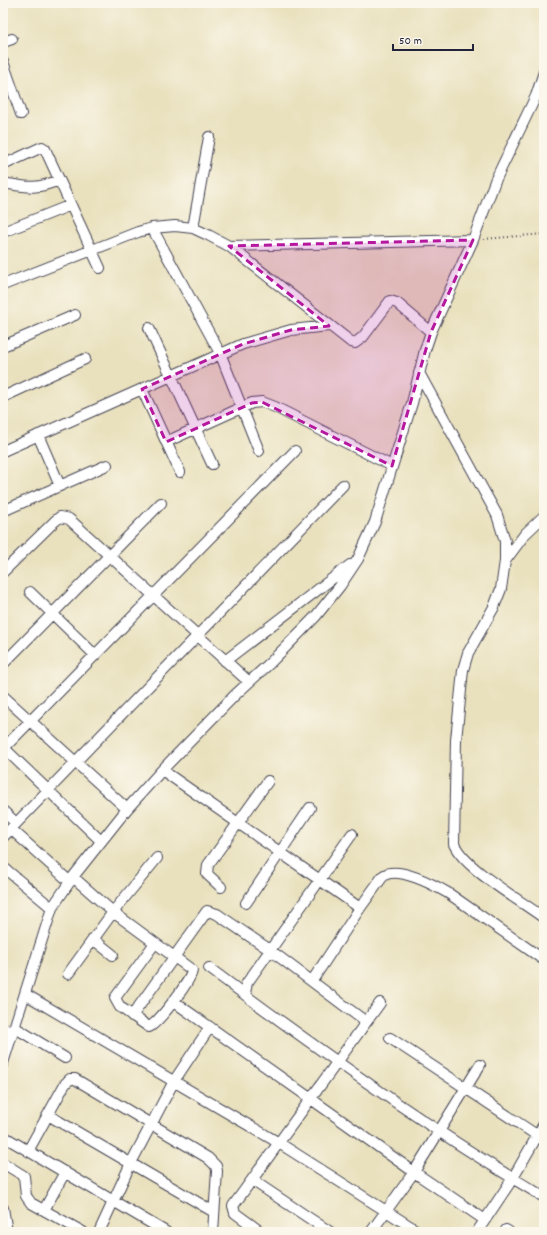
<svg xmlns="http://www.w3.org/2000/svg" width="547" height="1235" viewBox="0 0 547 1235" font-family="Dekko,sans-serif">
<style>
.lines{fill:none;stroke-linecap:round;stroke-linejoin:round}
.minor-casing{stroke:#403f4f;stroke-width:12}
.path{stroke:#403f4f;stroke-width:2;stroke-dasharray:1 3;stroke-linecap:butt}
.minor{stroke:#fff;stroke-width:10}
.marked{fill:#b5179e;fill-opacity:0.2;stroke:#b5179e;stroke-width:3;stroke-dasharray:8 5;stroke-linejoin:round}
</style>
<rect width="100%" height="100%" fill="#fbf7ec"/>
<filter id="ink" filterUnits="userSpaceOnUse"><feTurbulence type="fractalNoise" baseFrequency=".025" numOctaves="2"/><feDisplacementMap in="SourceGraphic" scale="8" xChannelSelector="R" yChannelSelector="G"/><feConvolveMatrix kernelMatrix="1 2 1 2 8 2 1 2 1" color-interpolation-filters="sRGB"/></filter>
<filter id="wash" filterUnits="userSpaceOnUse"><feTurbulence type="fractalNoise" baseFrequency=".012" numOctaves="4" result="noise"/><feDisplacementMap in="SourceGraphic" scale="16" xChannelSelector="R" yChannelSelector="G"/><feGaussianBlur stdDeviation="0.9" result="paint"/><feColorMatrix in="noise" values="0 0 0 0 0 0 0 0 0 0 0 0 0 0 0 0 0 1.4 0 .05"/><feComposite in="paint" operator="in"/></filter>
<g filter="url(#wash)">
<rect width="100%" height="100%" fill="#e9e1be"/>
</g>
<g filter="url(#ink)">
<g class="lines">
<defs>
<path id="minor" d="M 3,42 L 12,39
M 3,62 L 21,114
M 3,165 L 42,147 L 45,149 L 100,268
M 3,183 C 27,187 36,190 59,180
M 152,228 L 220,353 L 259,451
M 193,228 L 209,137
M 3,232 L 71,205
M 229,246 L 473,240
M 3,285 L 138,232 L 152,228 L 175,226 L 193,228 L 208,235 L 229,246 L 351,342 L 355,343 L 363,337 L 390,301 L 397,303 L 431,332
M 149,328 L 212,464
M 3,346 L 75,315
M 419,373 L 497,515 L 505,541 L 505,561 L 501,589 L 494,607 L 468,653 L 463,670 L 456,740 L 454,844 C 465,869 520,900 544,918
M 142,389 L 180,472
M 3,397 L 85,359
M 38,435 L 60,486
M 166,442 L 252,403 L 262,402 L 275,407 L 392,466
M 3,451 L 243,344 L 291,330 L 329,326
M 3,511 L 107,465
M 505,561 L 525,534 L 544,516
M 3,572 L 55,521 L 60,517 L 69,519 L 249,682
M 30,592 L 95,655
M 225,661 L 350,565
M 3,664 L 161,503
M 3,696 L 127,809
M 3,747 L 101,841
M 3,749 L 295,451
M 162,770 L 360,908 L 312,981
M 3,811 L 16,823
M 11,829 L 70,882
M 352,834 L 247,983 L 245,993 L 249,998 C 344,1068 442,1137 544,1197
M 3,837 L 343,485
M 3,867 L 52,908
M 73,877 L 113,912 L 192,970 C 192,980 158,1023 149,1027 L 120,1007 L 115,998 L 155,943
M 221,887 L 207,874 L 208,865 L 268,781
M 246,903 L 310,808
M 360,908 L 383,876 C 397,865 434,885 448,893 L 544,960
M 93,939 L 113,955
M 209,968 L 248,997
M 68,974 L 113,912 L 157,858
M 25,994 L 279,1143 L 419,1232
M 173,1001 L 414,1172 L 485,1220
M 132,1016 L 207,911 L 217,914 L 270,950 L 366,1022
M 3,1027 L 12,1036
M 14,1027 L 65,1058
M 390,1038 L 544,1140
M 3,1063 L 52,908 L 73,877 L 127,809 L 162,770 L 235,695 L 270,663 L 316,616 L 340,586 L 358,559 L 375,522 L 412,403 L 425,350 L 431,332 L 473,240 L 495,181 L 536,96 L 544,72
M 48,1115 L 214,1212
M 3,1136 L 166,1232
M 28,1151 L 65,1084 L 70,1079 L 75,1079 L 208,1158 L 216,1166 L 217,1171 L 213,1232
M 3,1163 L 24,1176 L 26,1196 L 31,1203 L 83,1232
M 252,1180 L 330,1232
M 3,1208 L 7,1232
M 44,1210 L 65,1172
M 506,1230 L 509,1232
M 99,1232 L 131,1163 L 174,1081 L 210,1027
M 261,1232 L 235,1213 L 233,1206 L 380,1003
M 371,1232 L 414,1172 L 480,1065
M 477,1232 L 513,1178 L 544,1124"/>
</defs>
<!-- minor casing -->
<use href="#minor" class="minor-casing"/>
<!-- path -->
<path class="path" d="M 484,239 L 544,234"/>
<!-- minor -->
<use href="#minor" class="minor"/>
</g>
</g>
<!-- marked area -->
<path class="marked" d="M 473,240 L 431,332 L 392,466 L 262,402 L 252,403 L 166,442 L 142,389 L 243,344 L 291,330 L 329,326 L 229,246 Z"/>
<!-- margin -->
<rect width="547" height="1235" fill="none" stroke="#fbf7ec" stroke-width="16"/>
<!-- scale -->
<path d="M393 44v6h80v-6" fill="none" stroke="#22223b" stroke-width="2"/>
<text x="399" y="44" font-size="12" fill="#22223b" stroke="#fbf7ec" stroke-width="3" paint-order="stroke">50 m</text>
</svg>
